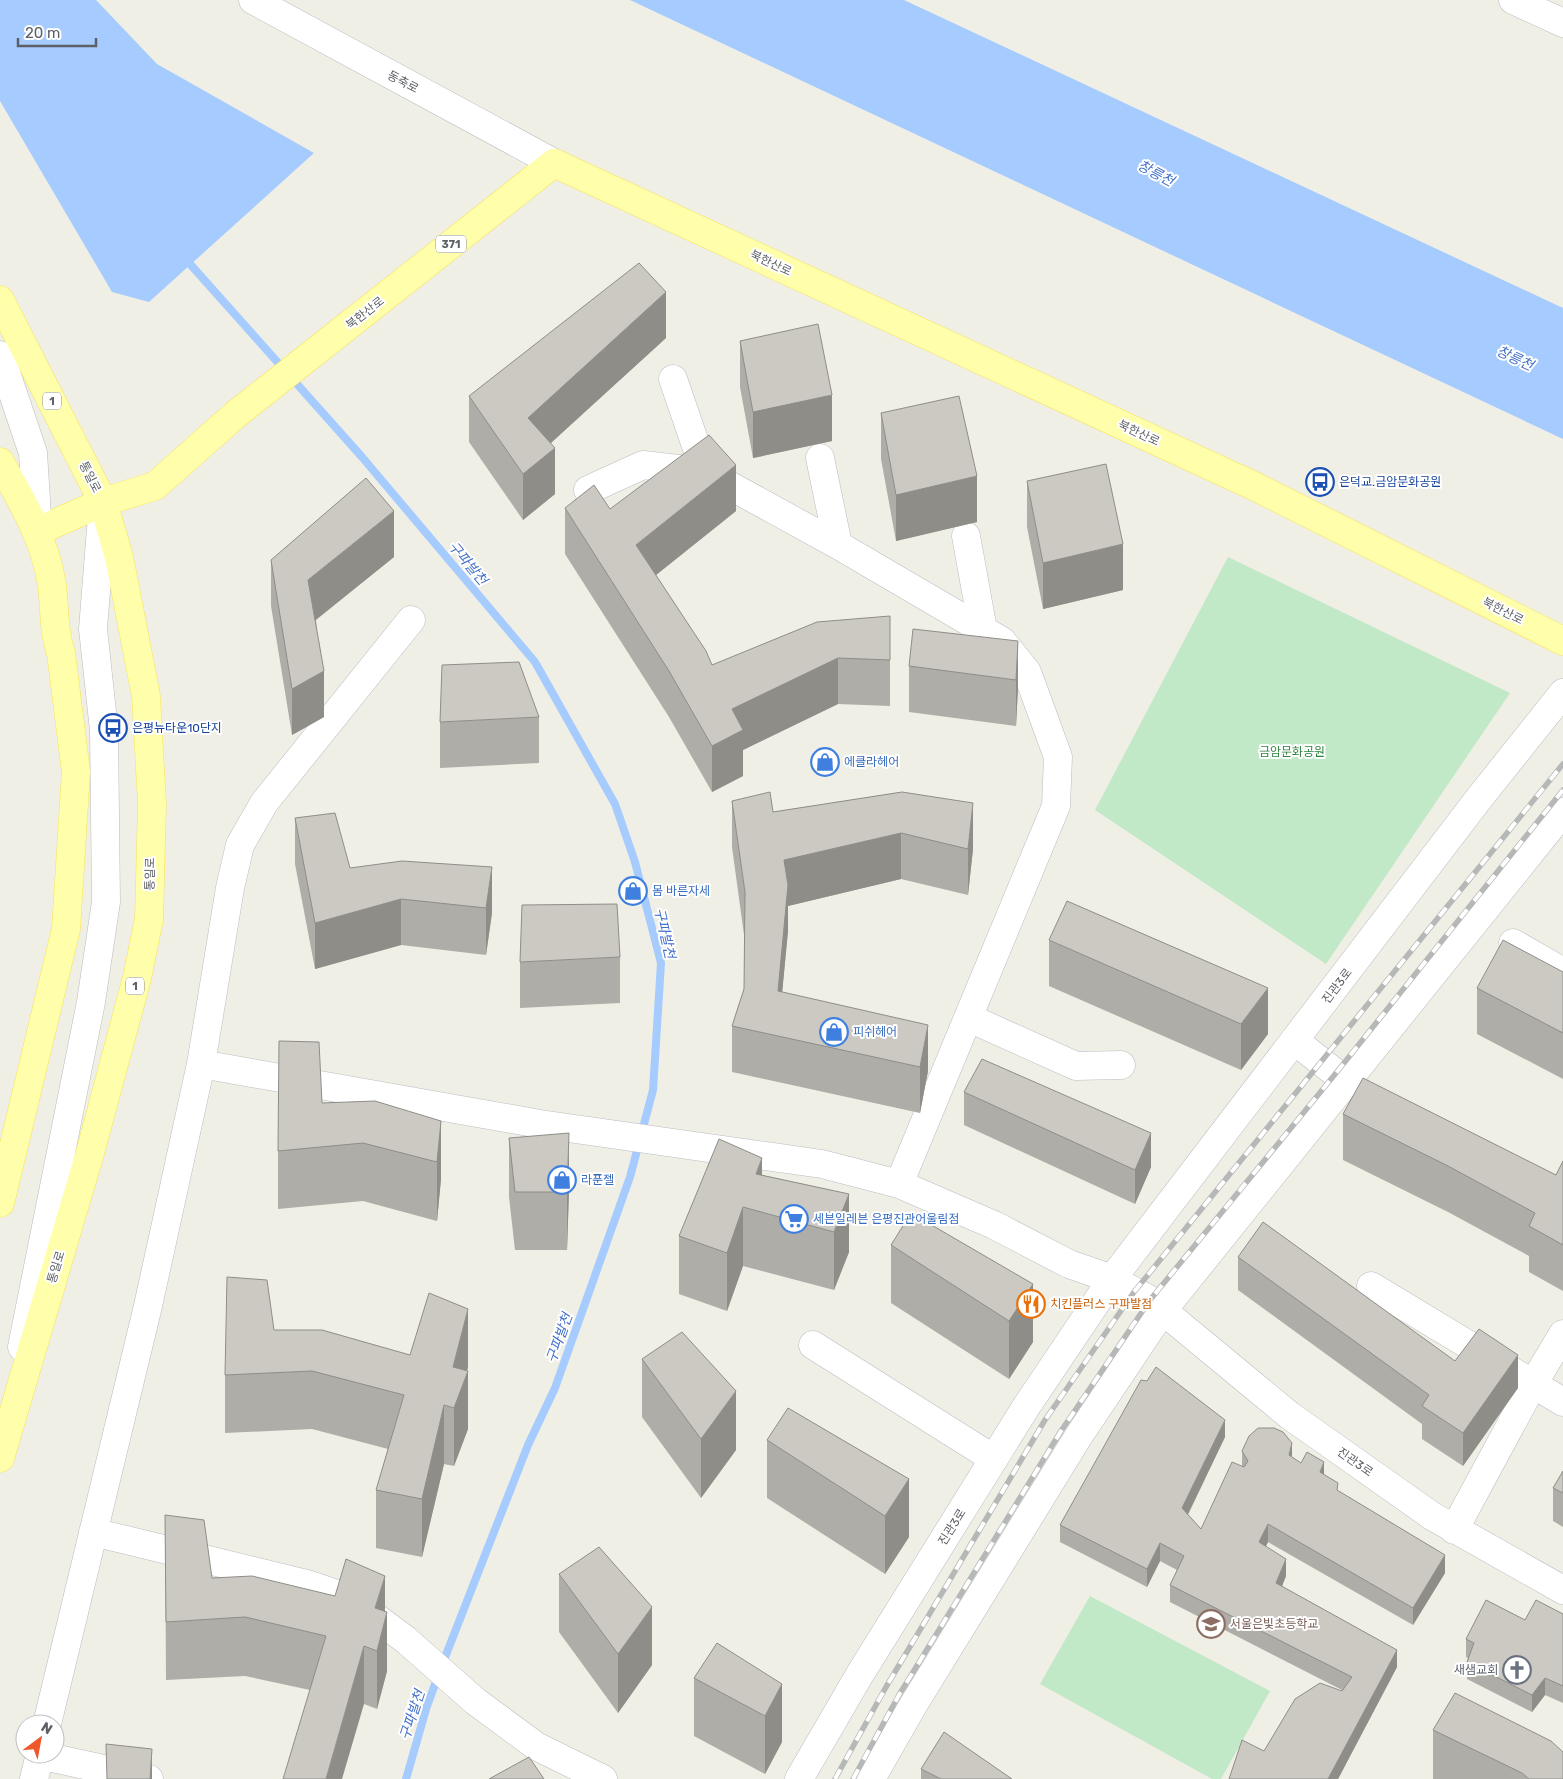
<svg xmlns="http://www.w3.org/2000/svg" width="1563" height="1779" viewBox="0 0 1563 1779" font-family="Rubik,'Noto Sans KR',sans-serif">
<style>
.green{fill:#c1e8c7}
.water{fill:#a6cbff}
.lines{fill:none;stroke-linecap:round;stroke-linejoin:round}
.stream{stroke:#a6cbff;stroke-width:8}
.minor-casing{stroke:#babcc1;stroke-width:29}
.major-casing{stroke:#f7e257;stroke-width:29}
.minor{stroke:#fff;stroke-width:28}
.major{stroke:#fffeab;stroke-width:28}
.rail-casing{stroke:#b6b7b7;stroke-width:5.5}
.rail{stroke:#fff;stroke-width:4;stroke-dasharray:11;stroke-linecap:butt}
.wall{fill:#afada7}
.shaded-wall{fill:#8e8d88}
.building{fill:#cbc9c2;stroke:#8e8d88}
.labels{text-anchor:middle;stroke-width:4;stroke-linejoin:round;paint-order:stroke}
.shield{fill:#fff;stroke:#8e9094;stroke-width:1}
.shield-label{font-size:11px;font-weight:bold;fill:#5d6066}
.street-label{font-size:12px;fill:#5d6066;stroke:#fff}
.transit-label{font-size:12px;fill:#164399;stroke:#fff;text-anchor:start}
.park-label{font-size:12px;fill:#308240;stroke:#fff}
.shop-label{font-size:12px;fill:#366cbe;stroke:#fff;text-anchor:start}
.food-label{font-size:12px;fill:#c56008;stroke:#fff;text-anchor:start}
.education-label{font-size:12px;fill:#785e54;stroke:#fff;text-anchor:start}
.worship-label{font-size:12px;fill:#5b616d;stroke:#fff;text-anchor:end}
.water-label{font-size:14px;font-style:italic;fill:#4370c8;stroke:#fff}
</style>
<rect width="100%" height="100%" fill="#f0efe5"/>
<!-- green -->
<path class="green" d="M 1228,557 L 1510,693 L 1326,964 L 1095,810 Z
M 1090,1596 L 1270,1691 L 1221,1779 L 1212,1779 L 1040,1684 Z"/>
<!-- water -->
<path class="water" d="M 0,0 L 96,0 L 157,64 L 314,153 L 149,302 L 112,292 L 0,101 Z
M 630,0 L 904,0 L 1563,308 L 1563,439 Z"/>
<g class="lines">
<!-- stream -->
<path class="stream" d="M 190,264 L 362,457 L 535,662 L 615,804 L 635,862 L 661,963 L 653,1090 L 630,1177 L 555,1388 L 528,1445 L 442,1665
M 406,1779 L 427,1706 L 438,1676"/>
<defs>
<path id="minor" d="M 253,0 L 554,163
M 1513,0 L 1563,23
M 0,355 L 33,453 L 38,531
M 673,379 L 705,472
M 820,458 L 838,545
M 588,490 L 643,465 L 705,472 L 838,545 L 1002,641 L 1027,672 L 1058,757 L 1056,806 L 899,1184
M 966,536 L 983,630
M 1513,943 L 1563,972
M 969,1018 L 1076,1066 L 1121,1065
M 1295,1041 L 1347,1082
M 201,1064 L 230,888 L 240,845 L 264,803 L 411,620
M 1371,1286 L 1563,1402
M 813,1345 L 994,1459
M 22,1347 L 91,1002 L 106,902 L 104,730 L 93,629 L 103,504
M 1454,1530 L 1533,1384 L 1563,1334
M 93,1532 L 307,1584 L 351,1599 L 406,1640 L 475,1701 L 536,1746 L 603,1779
M 47,1724 L 148,1306 L 201,1064 L 540,1124 L 822,1164 L 899,1184 L 994,1225 L 1069,1264 L 1112,1279 L 1150,1300 L 1289,1415 L 1432,1516 L 1563,1590
M 39,1755 L 149,1779
M 34,1779 L 40,1754
M 799,1779 L 860,1674 L 1026,1407 L 1112,1279 L 1477,801 L 1563,693
M 871,1779 L 912,1707 L 1078,1437 L 1163,1310 L 1563,812"/>
<path id="major" d="M 0,300 L 103,502 L 119,557 L 146,696 L 152,804 L 149,919 L 137,978 L 90,1153 L 0,1458
M 0,462 C 22,501 45,539 52,585 C 55,608 53,631 61,653 L 76,772 L 66,929 L 0,1203
M 38,531 L 103,502 L 155,486 L 235,415 L 554,163 L 1254,486 L 1563,641"/>
</defs>
<!-- minor casing -->
<use href="#minor" class="minor-casing"/>
<!-- major casing -->
<use href="#major" class="major-casing"/>
<!-- minor -->
<use href="#minor" class="minor"/>
<!-- major -->
<use href="#major" class="major"/>
<defs>
<path id="rail" d="M 835,1779 L 886,1687 L 1045,1420 L 1134,1292 L 1563,764
M 853,1779 L 899,1695 L 1061,1431 L 1150,1300 L 1336,1073 L 1563,790"/>
</defs>
<!-- rail casing -->
<use href="#rail" class="rail-casing"/>
<!-- rail -->
<use href="#rail" class="rail"/>
</g>
<!-- wall -->
<path class="wall" d="M 666,338 L 550,443 L 555,494 L 523,520 L 469,442 L 469,396 Z
M 740,341 L 832,441 L 753,458 L 740,387 Z
M 881,413 L 977,522 L 896,541 L 881,459 Z
M 1027,481 L 1123,590 L 1043,609 L 1027,527 Z
M 565,508 L 736,511 L 656,575 L 712,665 L 890,616 L 890,706 L 838,704 L 743,750 L 743,776 L 712,792 L 669,717 L 565,554 Z
M 394,557 L 316,620 L 324,717 L 292,735 L 271,606 L 271,560 Z
M 1018,641 L 1018,687 L 1016,726 L 909,712 L 909,666 Z
M 539,717 L 539,763 L 440,768 L 440,722 Z
M 902,792 L 973,849 L 968,895 L 901,879 L 788,906 L 788,931 L 782,992 L 928,1071 L 920,1113 L 732,1072 L 732,1026 L 744,989 L 744,935 L 732,847 L 732,801 L 773,812 Z
M 295,818 L 350,868 L 492,867 L 492,913 L 486,955 L 401,945 L 315,969 L 295,864 Z
M 1049,940 L 1268,1034 L 1241,1070 L 1049,986 Z
M 620,957 L 620,1003 L 520,1008 L 520,962 Z
M 1563,972 L 1563,1079 L 1477,1034 L 1477,988 Z
M 964,1092 L 1151,1167 L 1135,1204 L 964,1125 Z
M 322,1103 L 441,1121 L 441,1179 L 437,1221 L 363,1201 L 278,1209 L 278,1151 Z
M 1343,1114 L 1556,1175 L 1563,1161 L 1563,1291 L 1529,1272 L 1529,1256 L 1448,1212 L 1343,1160 Z
M 509,1138 L 569,1191 L 567,1250 L 515,1250 L 509,1197 Z
M 762,1175 L 849,1194 L 849,1252 L 834,1290 L 743,1266 L 727,1311 L 679,1294 L 679,1236 Z
M 891,1245 L 1033,1284 L 1033,1342 L 1009,1379 L 891,1303 Z
M 1238,1257 L 1455,1361 L 1518,1388 L 1463,1466 L 1422,1439 L 1422,1424 L 1238,1290 Z
M 274,1330 L 410,1355 L 468,1367 L 467,1371 L 468,1429 L 454,1466 L 444,1464 L 422,1557 L 376,1548 L 376,1490 L 388,1449 L 312,1429 L 225,1433 L 225,1375 Z
M 642,1359 L 736,1450 L 701,1498 L 642,1417 Z
M 1225,1437 L 1188,1515 L 1201,1529 L 1242,1466 L 1242,1451 L 1292,1457 L 1301,1463 L 1324,1475 L 1338,1491 L 1445,1573 L 1413,1625 L 1268,1542 L 1266,1546 L 1286,1576 L 1282,1586 L 1397,1667 L 1338,1779 L 1229,1779 L 1342,1690 L 1170,1602 L 1170,1585 L 1177,1570 L 1160,1561 L 1147,1587 L 1060,1542 L 1060,1525 Z
M 767,1440 L 909,1479 L 909,1537 L 885,1574 L 767,1498 Z
M 1563,1471 L 1563,1527 L 1553,1521 L 1553,1488 Z
M 165,1515 L 212,1578 L 385,1612 L 387,1671 L 377,1709 L 364,1704 L 310,1690 L 245,1676 L 166,1680 Z
M 559,1574 L 652,1665 L 618,1713 L 559,1632 Z
M 1563,1614 L 1563,1703 L 1545,1695 L 1532,1712 L 1467,1679 L 1467,1662 L 1468,1658 L 1466,1657 L 1466,1639 L 1525,1620 Z
M 694,1678 L 782,1684 L 782,1742 L 765,1774 L 694,1736 Z
M 1433,1730 L 1563,1779 L 1433,1779 Z
M 921,1769 L 1012,1779 L 921,1779 Z"/>
<!-- shaded-wall -->
<path class="shaded-wall" d="M 666,292 L 666,338 L 528,464 L 528,418 Z
M 832,395 L 832,441 L 753,458 L 753,412 Z
M 555,448 L 555,494 L 523,520 L 523,474 Z
M 736,465 L 736,511 L 636,591 L 636,545 Z
M 977,476 L 977,522 L 896,541 L 896,495 Z
M 394,511 L 394,557 L 308,626 L 308,580 Z
M 1123,544 L 1123,590 L 1043,609 L 1043,563 Z
M 1018,641 L 1018,687 L 1016,726 L 1016,680 Z
M 838,658 L 838,704 L 743,750 L 743,776 L 712,792 L 712,746 L 732,709 Z
M 324,671 L 324,717 L 292,735 L 292,689 Z
M 973,803 L 973,849 L 968,895 L 968,849 Z
M 901,833 L 901,879 L 788,906 L 788,931 L 778,1037 L 778,991 L 784,860 Z
M 492,867 L 492,913 L 486,955 L 486,908 Z
M 401,899 L 401,945 L 315,969 L 315,923 Z
M 1268,988 L 1268,1034 L 1241,1070 L 1241,1024 Z
M 928,1025 L 928,1071 L 920,1113 L 920,1067 Z
M 441,1121 L 441,1179 L 437,1221 L 437,1162 Z
M 569,1133 L 569,1191 L 567,1250 L 567,1192 Z
M 1151,1133 L 1151,1167 L 1135,1204 L 1135,1170 Z
M 762,1158 L 762,1212 L 756,1174 Z
M 849,1194 L 849,1252 L 834,1290 L 834,1232 Z
M 743,1207 L 743,1266 L 727,1311 L 727,1253 Z
M 1033,1284 L 1033,1342 L 1009,1379 L 1009,1321 Z
M 468,1309 L 468,1367 L 464,1382 L 468,1371 L 468,1429 L 454,1466 L 454,1408 L 453,1367 Z
M 1518,1355 L 1518,1388 L 1463,1466 L 1463,1433 Z
M 736,1391 L 736,1450 L 701,1498 L 701,1439 Z
M 444,1405 L 444,1464 L 422,1557 L 422,1499 Z
M 1225,1420 L 1225,1437 L 1182,1526 L 1182,1508 Z
M 1292,1443 L 1292,1461 L 1289,1455 Z
M 1324,1462 L 1324,1479 L 1320,1472 Z
M 909,1479 L 909,1537 L 885,1574 L 885,1516 Z
M 1268,1524 L 1268,1542 L 1259,1560 L 1259,1542 Z
M 1160,1543 L 1160,1561 L 1147,1587 L 1147,1569 Z
M 1445,1555 L 1445,1573 L 1413,1625 L 1413,1608 Z
M 1286,1559 L 1286,1576 L 1276,1601 L 1276,1583 Z
M 385,1576 L 385,1617 L 387,1612 L 387,1671 L 377,1709 L 377,1651 L 375,1608 Z
M 652,1607 L 652,1665 L 618,1713 L 618,1654 Z
M 364,1646 L 364,1704 L 342,1779 L 326,1779 Z
M 1397,1650 L 1397,1667 L 1338,1779 L 1328,1779 Z
M 1545,1678 L 1545,1695 L 1532,1712 L 1532,1695 Z
M 782,1684 L 782,1742 L 765,1774 L 765,1716 Z
M 152,1749 L 152,1779 L 150,1779 Z"/>
<!-- building -->
<path class="building" d="M 639,263 L 666,292 L 528,418 L 555,448 L 523,474 L 469,396 Z
M 818,324 L 832,395 L 753,412 L 740,341 Z
M 959,396 L 977,476 L 896,495 L 881,413 Z
M 709,435 L 736,465 L 636,545 L 706,651 L 712,665 L 817,622 L 890,616 L 890,660 L 838,658 L 732,709 L 743,730 L 712,746 L 669,671 L 565,508 L 594,485 L 610,509 Z
M 1106,464 L 1123,544 L 1043,563 L 1027,481 Z
M 366,478 L 394,511 L 308,580 L 324,671 L 292,689 L 271,560 Z
M 913,629 L 1018,641 L 1016,680 L 909,666 Z
M 519,662 L 539,717 L 440,722 L 442,665 Z
M 770,792 L 773,812 L 902,792 L 973,803 L 968,849 L 901,833 L 784,860 L 788,885 L 778,991 L 928,1025 L 920,1067 L 732,1026 L 744,989 L 745,892 L 732,801 Z
M 335,813 L 350,868 L 402,861 L 492,867 L 486,908 L 401,899 L 315,923 L 295,818 Z
M 1067,901 L 1268,988 L 1241,1024 L 1049,940 Z
M 617,904 L 620,957 L 520,962 L 522,905 Z
M 1503,940 L 1563,972 L 1563,1033 L 1477,988 Z
M 279,1041 L 319,1042 L 322,1103 L 375,1101 L 441,1121 L 437,1162 L 363,1143 L 278,1151 Z
M 982,1059 L 1151,1133 L 1135,1170 L 964,1092 Z
M 1363,1078 L 1556,1175 L 1563,1161 L 1563,1245 L 1529,1226 L 1535,1213 L 1448,1166 L 1343,1114 Z
M 569,1133 L 567,1192 L 515,1192 L 509,1138 Z
M 719,1139 L 762,1158 L 756,1174 L 849,1194 L 834,1232 L 743,1207 L 727,1253 L 679,1236 Z
M 911,1213 L 1033,1284 L 1009,1321 L 891,1245 Z
M 1263,1222 L 1455,1361 L 1479,1329 L 1518,1355 L 1463,1433 L 1422,1406 L 1429,1395 L 1238,1257 Z
M 227,1277 L 267,1280 L 274,1330 L 322,1330 L 410,1355 L 429,1293 L 468,1309 L 453,1367 L 468,1371 L 454,1408 L 444,1405 L 422,1499 L 376,1490 L 404,1395 L 312,1371 L 225,1375 Z
M 682,1332 L 736,1391 L 701,1439 L 642,1359 Z
M 1156,1367 L 1225,1420 L 1182,1508 L 1201,1529 L 1232,1462 L 1244,1467 L 1248,1461 L 1242,1451 L 1249,1436 L 1258,1428 L 1274,1428 L 1283,1432 L 1292,1443 L 1289,1455 L 1301,1463 L 1307,1452 L 1324,1462 L 1320,1472 L 1338,1483 L 1337,1490 L 1445,1555 L 1413,1608 L 1268,1524 L 1259,1542 L 1286,1559 L 1276,1583 L 1397,1650 L 1328,1779 L 1229,1779 L 1242,1740 L 1264,1751 L 1295,1699 L 1320,1683 L 1342,1691 L 1352,1677 L 1170,1585 L 1184,1556 L 1160,1543 L 1147,1569 L 1060,1525 L 1141,1380 L 1147,1381 Z
M 788,1408 L 909,1479 L 885,1516 L 767,1440 Z
M 1563,1471 L 1563,1493 L 1553,1488 Z
M 165,1515 L 204,1520 L 212,1578 L 252,1576 L 335,1596 L 346,1559 L 385,1576 L 375,1608 L 387,1612 L 377,1651 L 364,1646 L 326,1779 L 283,1779 L 326,1636 L 245,1617 L 166,1622 Z
M 599,1547 L 652,1607 L 618,1654 L 559,1574 Z
M 1486,1600 L 1525,1620 L 1536,1600 L 1563,1614 L 1563,1686 L 1545,1678 L 1532,1695 L 1467,1662 L 1474,1643 L 1466,1639 Z
M 717,1643 L 782,1684 L 765,1716 L 694,1678 Z
M 1455,1693 L 1551,1741 L 1563,1752 L 1563,1779 L 1529,1779 L 1522,1773 L 1433,1730 Z
M 944,1732 L 1012,1779 L 941,1779 L 921,1769 Z
M 106,1744 L 152,1749 L 150,1779 L 107,1779 Z
M 529,1757 L 544,1779 L 489,1779 Z"/>
<!-- icons -->
<defs>
<symbol id="bus-ring" viewBox="-11 -11 22 22"><circle r="9.5" fill="#fff" stroke="#1a4fb4" stroke-width="1.5"/><path d="M-5-6H5V4H4V6H2V4H-2V6H-4V4H-5ZM-3.5-4V0h7V-4ZM-3.5 1.2v1.5H-2V1.2ZM2 1.2v1.5H3.5V1.2Z" fill="#1a4fb4"/></symbol>
<symbol id="shop-ring" viewBox="-11 -11 22 22"><circle r="9.5" fill="#fff" stroke="#3f7fe0" stroke-width="1.5"/><path d="M-5-2.5h2.3a2.7 3.5 0 0 1 5.4 0H5L5.5 6h-11ZM-1.5-2.5h3a1.5 2.3 0 0 0-3 0Z" fill="#3f7fe0"/></symbol>
<symbol id="supermarket-ring" viewBox="-11 -11 22 22"><circle r="9.5" fill="#fff" stroke="#3f7fe0" stroke-width="1.5"/><path d="M-6-5.5h2.5l.6 2H6L4.5 2H-2.5L-4.4-4H-6ZM-1.5 3.2a1.3 1.3 0 1 0 .1 0ZM3 3.2a1.3 1.3 0 1 0 .1 0Z" fill="#3f7fe0"/></symbol>
<symbol id="restaurant-ring" viewBox="-11 -11 22 22"><circle r="9.5" fill="#fff" stroke="#e8710a" stroke-width="1.5"/><path d="M-5-6h1v4h1v-4h1v4h1v-4h1v5L-1.5 .5V6h-2V.5L-5-1ZM5-6V6H3V1.5H1.5Q1.5-4 5-6Z" fill="#e8710a"/></symbol>
<symbol id="school-ring" viewBox="-11 -11 22 22"><circle r="9.5" fill="#fff" stroke="#8d6e63" stroke-width="1.5"/><path d="M0-5L7-2L0 1L-7-2ZM-4 1L0 2.5L4 1V4Q0 6-4 4Z" fill="#8d6e63"/></symbol>
<symbol id="church-ring" viewBox="-11 -11 22 22"><circle r="9.5" fill="#fff" stroke="#6b7280" stroke-width="1.5"/><path d="M-1.2-6h2.4v3.5h3.3v2.4h-3.3V6h-2.4V-.1h-3.3v-2.4h3.3Z" fill="#6b7280"/></symbol>
</defs>
<g fill-rule="evenodd">
<use href="#bus-ring" x="1304" y="466" width="32" height="32"/>
<use href="#bus-ring" x="97" y="712" width="32" height="32"/>
<use href="#shop-ring" x="809" y="746" width="32" height="32"/>
<use href="#shop-ring" x="617" y="875" width="32" height="32"/>
<use href="#shop-ring" x="818" y="1016" width="32" height="32"/>
<use href="#shop-ring" x="546" y="1164" width="32" height="32"/>
<use href="#supermarket-ring" x="778" y="1203" width="32" height="32"/>
<use href="#restaurant-ring" x="1015" y="1288" width="32" height="32"/>
<use href="#school-ring" x="1195" y="1608" width="32" height="32"/>
<use href="#church-ring" x="1501" y="1654" width="32" height="32"/>
</g>
<g class="labels">
<!-- shield labels -->
<g class="shield">
<rect x="436" y="235.5" width="30" height="17" rx="4"/>
<rect x="43" y="392.5" width="18" height="17" rx="4"/>
<rect x="126" y="977.5" width="18" height="17" rx="4"/>
</g>
<g class="shield-label">
<text x="451" y="248">371</text>
<text x="52" y="405">1</text>
<text x="135" y="990">1</text>
</g>
<!-- street labels -->
<g class="street-label">
<text transform="translate(403 82) rotate(28)" y="4">동축로</text>
<text transform="translate(771 263) rotate(25)" y="4">북한산로</text>
<text transform="translate(365 313) rotate(-38)" y="4">북한산로</text>
<text transform="translate(1139 433) rotate(25)" y="4">북한산로</text>
<text transform="translate(90 477) rotate(63)" y="4">통일로</text>
<text transform="translate(1503 611) rotate(27)" y="4">북한산로</text>
<text transform="translate(150 874) rotate(-89)" y="4">통일로</text>
<text transform="translate(1337 986) rotate(-53)" y="4">진관3로</text>
<text transform="translate(56 1267) rotate(-73)" y="4">통일로</text>
<text transform="translate(1355 1462) rotate(35)" y="4">진관3로</text>
<text transform="translate(952 1527) rotate(-58)" y="4">진관3로</text>
</g>
<!-- transit labels -->
<g class="transit-label">
<text x="1339" y="486">은덕교.금암문화공원</text>
<text x="132" y="732">은평뉴타운10단지</text>
</g>
<!-- park labels -->
<g class="park-label">
<text x="1292" y="756">금암문화공원</text>
</g>
<!-- shop labels -->
<g class="shop-label">
<text x="844" y="766">에클라헤어</text>
<text x="652" y="895">몸 바른자세</text>
<text x="853" y="1036">피쉬헤어</text>
<text x="581" y="1184">라푼젤</text>
<text x="813" y="1223">세븐일레븐 은평진관어울림점</text>
</g>
<!-- food labels -->
<g class="food-label">
<text x="1050" y="1308">치킨플러스 구파발점</text>
</g>
<!-- education labels -->
<g class="education-label">
<text x="1230" y="1628">서울은빛초등학교</text>
</g>
<!-- worship labels -->
<g class="worship-label">
<text x="1498" y="1674">새샘교회</text>
</g>
<!-- water labels -->
<g class="water-label">
<text transform="translate(1156 173) rotate(28)" y="5">창릉천</text>
<text transform="translate(1515 358) rotate(25)" y="5">창릉천</text>
<text transform="translate(468 563) rotate(50)" y="5">구파발천</text>
<text transform="translate(665 933) rotate(77)" y="5">구파발천</text>
<text transform="translate(559 1338) rotate(-70)" y="5">구파발천</text>
<text transform="translate(412 1715) rotate(-72)" y="5">구파발천</text>
</g>
</g>
<!-- north arrow -->
<g transform="translate(40 1739) rotate(32)"><circle r="24" fill="#ffffff" stroke="#bebfc2"/>
<path d="M0-4L9 19L0 12L-9 19Z" fill="#f0572b"/>
<text y="-8" font-size="14" font-weight="bold" text-anchor="middle" fill="#5d6066">N</text>
</g>
<!-- scale -->
<path d="M18 38v8h78v-8" fill="none" stroke="#5d6066" stroke-width="2.5"/>
<text x="25" y="38" font-size="15" fill="#5d6066" stroke="#ffffff" stroke-width="4" paint-order="stroke">20 m</text>
</svg>
